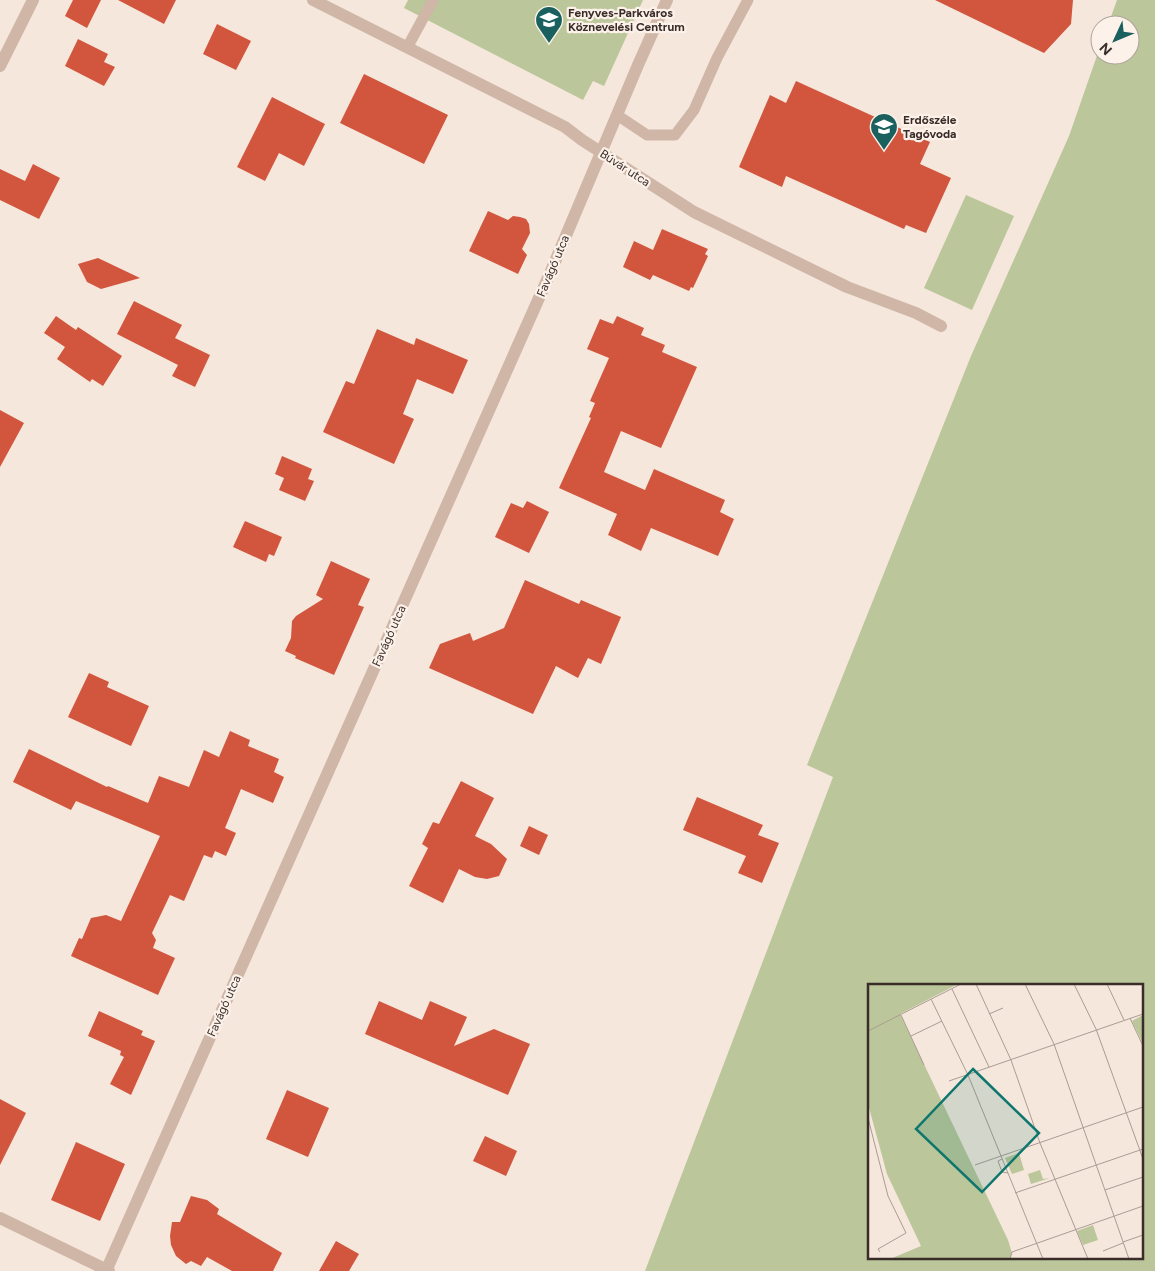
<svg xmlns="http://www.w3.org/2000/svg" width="1155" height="1271" viewBox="0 0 1155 1271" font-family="Figtree,sans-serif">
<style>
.green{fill:#bbc69a;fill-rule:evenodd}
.building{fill:#d2553d}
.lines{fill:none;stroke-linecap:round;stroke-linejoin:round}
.lane{stroke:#cfb6a7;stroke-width:11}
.street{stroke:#cfb6a7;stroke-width:12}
.labels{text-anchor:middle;stroke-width:4.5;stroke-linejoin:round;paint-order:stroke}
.poi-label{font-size:12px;font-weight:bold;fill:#3a2c28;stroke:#fcf2ea;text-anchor:start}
.street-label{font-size:12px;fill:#3a2c28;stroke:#fcf2ea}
.inset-road{fill:none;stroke:#aa9c94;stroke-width:1}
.view{fill:#0f766e;fill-opacity:0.15;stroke:#0f766e;stroke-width:2.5}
.inset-edge{fill:none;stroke:#3a2c28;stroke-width:2.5}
</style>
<rect width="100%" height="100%" fill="#f5e7dc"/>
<!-- green -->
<path class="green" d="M 408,0 L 643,0 L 604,86 L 593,81 L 583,100 L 404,8 Z
M 1117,0 L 1155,0 L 1155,1271 L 645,1271 L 833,777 L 807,765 L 971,356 L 1069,136 L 1100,47 L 1100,55 L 1130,55 L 1130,25 L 1108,25 ZM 869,985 L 1141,985 L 1141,1257 L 869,1257 Z
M 966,195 L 1014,216 L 972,310 L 924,288 Z"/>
<!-- building -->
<path class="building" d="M 73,0 L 101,0 L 87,28 L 65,16 Z
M 118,0 L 176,0 L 164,24 Z
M 935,0 L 1073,0 L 1071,24 L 1044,53 Z
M 217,24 L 251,41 L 236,70 L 203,54 Z
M 78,39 L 108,54 L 104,62 L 115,67 L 104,86 L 65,66 Z
M 364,74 L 448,115 L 424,164 L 340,123 Z
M 796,81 L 930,142 L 920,164 L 951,178 L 926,233 L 906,225 L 904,229 L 786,176 L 782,187 L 739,167 L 770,95 L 786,103 Z
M 272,97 L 325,124 L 304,166 L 279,153 L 265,181 L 237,167 Z
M 33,164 L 60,178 L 39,219 L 0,200 L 0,169 L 25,181 Z
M 488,211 L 508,220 L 513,216 L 520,217 L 526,219 L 529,224 L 530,233 L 522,249 L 527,255 L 518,274 L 469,251 Z
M 662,229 L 708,249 L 705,254 L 708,256 L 693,288 L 691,287 L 689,291 L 653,275 L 650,280 L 623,267 L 634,241 L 653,250 Z
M 98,258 L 140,278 L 101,289 L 87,282 L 78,264 Z
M 134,301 L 182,325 L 175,338 L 210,355 L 195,387 L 172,376 L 178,365 L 117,334 Z
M 56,316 L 76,330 L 78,327 L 122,356 L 103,386 L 92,379 L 90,382 L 57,359 L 65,347 L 44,333 Z
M 617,316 L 644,328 L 641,335 L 665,345 L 662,352 L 697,367 L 661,448 L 621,431 L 604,472 L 645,490 L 654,469 L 725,500 L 720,512 L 734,519 L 718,556 L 651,528 L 641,551 L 608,535 L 617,514 L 559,488 L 591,418 L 589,417 L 595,403 L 590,401 L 609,358 L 587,349 L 600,319 L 613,324 Z
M 377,329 L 414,345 L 416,338 L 468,360 L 453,394 L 417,379 L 403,414 L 414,419 L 394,464 L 323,432 L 346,381 L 354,384 Z
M 0,410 L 24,423 L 0,467 Z
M 282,456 L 312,469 L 308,479 L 314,481 L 305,501 L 279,490 L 284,478 L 275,474 Z
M 527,501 L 549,512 L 529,553 L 495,537 L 511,503 L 523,508 Z
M 245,521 L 282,537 L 274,556 L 269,554 L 266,562 L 233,547 Z
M 331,561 L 370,579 L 358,605 L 364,607 L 334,675 L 295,658 L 296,656 L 285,651 L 291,638 L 292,621 L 296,616 L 323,599 L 316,595 Z
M 525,580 L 579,604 L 581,600 L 621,617 L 601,664 L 588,658 L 578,678 L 556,666 L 533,714 L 429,668 L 440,644 L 470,633 L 473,641 L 504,628 Z
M 89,673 L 109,682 L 107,687 L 149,706 L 131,746 L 68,717 Z
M 230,731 L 250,740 L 248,746 L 279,759 L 274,772 L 284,777 L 273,803 L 241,789 L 225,828 L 236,833 L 226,856 L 215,851 L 212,858 L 204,855 L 184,901 L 170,895 L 152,933 L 156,940 L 153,948 L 175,958 L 158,995 L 71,956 L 79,938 L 82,939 L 91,918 L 106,915 L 121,921 L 160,836 L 76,801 L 71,810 L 13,782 L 29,749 L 107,787 L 108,786 L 148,803 L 159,776 L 189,787 L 204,750 L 219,757 Z
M 461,781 L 494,798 L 475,836 L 491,844 L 507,859 L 499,876 L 487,879 L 475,877 L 459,869 L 443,903 L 409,886 L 428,848 L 422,844 L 433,822 L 439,824 Z
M 697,797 L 763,825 L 758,835 L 779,843 L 762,883 L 738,873 L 746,856 L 683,830 Z
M 529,826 L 548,835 L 539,855 L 520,846 Z
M 379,1001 L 422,1020 L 430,1001 L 467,1017 L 454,1046 L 494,1029 L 530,1044 L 508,1095 L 365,1034 Z
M 99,1011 L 143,1031 L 141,1035 L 155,1041 L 131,1095 L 110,1084 L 124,1057 L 120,1055 L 121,1051 L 88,1036 Z
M 287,1090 L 329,1108 L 308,1157 L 266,1139 Z
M 0,1099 L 26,1113 L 0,1165 Z
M 485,1136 L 517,1151 L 506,1176 L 473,1161 Z
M 76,1142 L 125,1164 L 100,1221 L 51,1200 Z
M 191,1196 L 207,1200 L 219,1209 L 217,1214 L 282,1253 L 273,1271 L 232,1271 L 207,1257 L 201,1266 L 191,1261 L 186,1264 L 176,1256 L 171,1245 L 170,1236 L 172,1222 L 180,1222 Z
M 336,1241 L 359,1254 L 349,1271 L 319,1271 Z"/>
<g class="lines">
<!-- lane -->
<path class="lane" d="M 408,46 L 433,0
M 617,115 L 647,135 L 675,135 L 694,110 L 717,58 L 748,0"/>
<!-- street -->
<path class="street" d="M 313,0 L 565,127 L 582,140 L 694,212 L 847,287 L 916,313 L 941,326
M 0,66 L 33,0
M 0,1218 L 109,1271
M 106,1271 L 551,271 L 638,65 L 667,0"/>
</g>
<!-- icons -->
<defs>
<symbol id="school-pin" viewBox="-11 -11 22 30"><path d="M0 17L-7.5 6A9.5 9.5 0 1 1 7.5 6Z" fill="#19605f" stroke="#fcf2ea"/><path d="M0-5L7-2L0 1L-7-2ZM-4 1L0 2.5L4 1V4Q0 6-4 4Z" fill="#fff"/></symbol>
</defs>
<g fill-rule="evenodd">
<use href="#school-pin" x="533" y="4" width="32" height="43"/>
<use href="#school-pin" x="868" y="111" width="32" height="43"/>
</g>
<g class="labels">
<!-- poi labels -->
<g class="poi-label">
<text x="568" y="17">Fenyves-Parkváros<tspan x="568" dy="14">Köznevelési Centrum</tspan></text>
<text x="903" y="124">Erdőszéle<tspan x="903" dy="14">Tagóvoda</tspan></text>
</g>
<!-- street labels -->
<g class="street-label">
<text transform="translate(625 168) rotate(33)" y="4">Búvár utca</text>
<text transform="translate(553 266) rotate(-67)" y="4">Favágó utca</text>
<text transform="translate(389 636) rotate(-66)" y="4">Favágó utca</text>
<text transform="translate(224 1006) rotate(-66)" y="4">Favágó utca</text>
</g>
</g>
<!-- overview -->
<g transform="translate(868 984)">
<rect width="275" height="275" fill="#f5e7dc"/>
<path d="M 0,0 L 90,0 L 32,30 L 140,256 L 144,269 L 142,275 L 22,275 L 53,262 L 19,190 L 0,120 ZM 275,31 L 275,60 L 264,37 ZM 151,169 L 156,186 L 144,190 L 137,174 ZM 172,186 L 175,195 L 182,194 L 163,200 L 160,190 ZM 225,241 L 230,256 L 215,261 L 209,247 Z" fill="#bbc69a"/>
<path class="inset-road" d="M 108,0 L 143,76 L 172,159 L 220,275M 157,0 L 186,60 L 261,275M 206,0 L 228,45 L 275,175M 239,0 L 256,36M 84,5 L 121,83M 63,15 L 100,91 L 175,275M 121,30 L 135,24M 33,31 L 56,81M 262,34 L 275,62M 0,47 L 93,0M 43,52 L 74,37M 81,97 L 275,30M 0,134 L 20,212 L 38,249 L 10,265 L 12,268M 134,175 L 130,177 L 134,188 L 140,189M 107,181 L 275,123M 237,206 L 275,193M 147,209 L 275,165M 255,258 L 275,251M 235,267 L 255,259M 142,275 L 144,268 L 275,222"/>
<path class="view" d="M 105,85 L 171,149 L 114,208 L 48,145 Z"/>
<rect width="275" height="275" class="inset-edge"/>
</g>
<!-- north arrow -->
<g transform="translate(1115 40) rotate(226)"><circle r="24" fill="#fcf2ea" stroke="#aea39c"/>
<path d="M0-4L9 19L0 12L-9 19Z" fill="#19605f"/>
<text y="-8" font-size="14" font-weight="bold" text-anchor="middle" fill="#3a2c28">N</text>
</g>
</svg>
